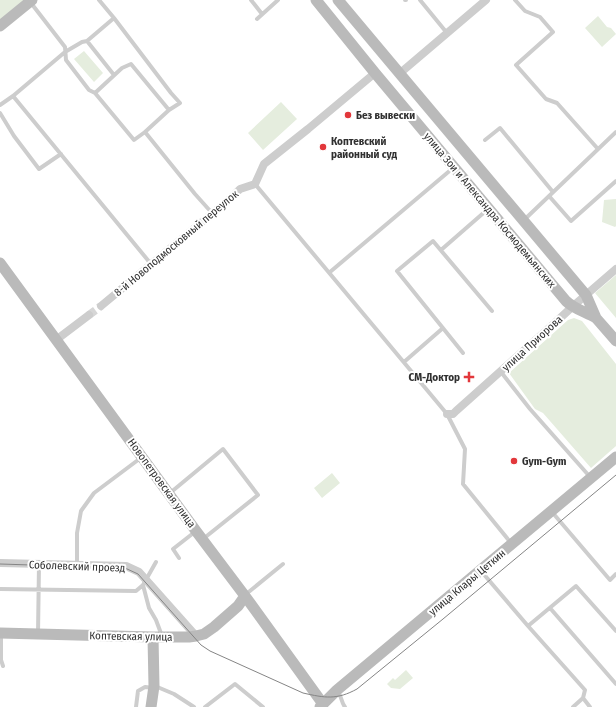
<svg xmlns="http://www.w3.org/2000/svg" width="616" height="707" viewBox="0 0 616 707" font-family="'Fira Sans Condensed',sans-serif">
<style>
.green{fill:#e5edde}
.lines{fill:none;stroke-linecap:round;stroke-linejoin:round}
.street-tunnel{stroke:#d6d6d6;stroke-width:8;stroke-dasharray:8 4;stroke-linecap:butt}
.lane{stroke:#cdcdcd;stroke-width:4}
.street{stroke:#cdcdcd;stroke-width:8}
.secondary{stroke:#bababa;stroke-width:11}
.tram{stroke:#858585;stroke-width:1}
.poi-dot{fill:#e2373b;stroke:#fff;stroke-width:1.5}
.labels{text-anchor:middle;stroke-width:4;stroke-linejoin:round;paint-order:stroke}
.poi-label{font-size:11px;font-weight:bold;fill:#303030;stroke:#fff;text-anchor:start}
.street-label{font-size:11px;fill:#303030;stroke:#fff}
</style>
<rect width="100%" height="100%" fill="#fff"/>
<!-- green -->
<path class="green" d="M 0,0 L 25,0 L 0,21 Z
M 598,16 L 607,27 L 611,28 L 616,34 L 602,47 L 585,28 Z
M 84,51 L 103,73 L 94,82 L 74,59 Z
M 281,102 L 297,119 L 263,150 L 248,133 Z
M 616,199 L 616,226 L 615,227 L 602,222 L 604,200 Z
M 616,275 L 616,318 L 595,293 Z
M 574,318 L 582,321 L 616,364 L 616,446 L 591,468 L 543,413 L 535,409 L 509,373 L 568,320 Z
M 332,473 L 340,483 L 322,498 L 314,488 Z
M 406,670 L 413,678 L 400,689 L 391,688 L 387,684 L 393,678 L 395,680 Z"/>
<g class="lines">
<!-- street-tunnel -->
<path class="street-tunnel" d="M 89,315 L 101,306"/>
<!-- lane -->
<path class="lane" d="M 251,0 L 262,14
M 405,0 L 406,0
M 420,0 L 447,33
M 515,0 L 525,11 L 540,17 L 553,32 L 516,65 L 546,99 L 557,103 L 598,149
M 31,3 L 65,47 L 66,60 L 89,90 L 95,93 L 134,140 L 145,132 L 195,194 L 212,213
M 114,18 L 171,93 L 180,103 L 169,110
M 257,19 L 278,0
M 87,41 L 114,18 L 99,0
M 114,75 L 87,41 L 82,42 L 65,52 L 13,96 L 151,264
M 95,93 L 122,68 L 131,64 L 169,110 L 145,132
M 0,105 L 13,96
M 0,113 L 14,136 L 39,169 L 61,154
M 485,140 L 500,128 L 553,192
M 255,184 L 447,414 L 465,449 L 463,484 L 511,543
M 549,196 L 571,221 L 616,181
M 524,220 L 616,132
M 441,250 L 488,209
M 330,272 L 453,168
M 463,353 L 397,271 L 433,241 L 492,311
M 404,362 L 443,328
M 501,372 L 530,409 L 591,478
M 170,493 L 223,449 L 258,495 L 203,539
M 552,512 L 610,580 L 616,574
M 179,558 L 173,549 L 196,531
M 77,565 L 77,533 L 81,511 L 94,493 L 142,457
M 481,571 L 528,626 L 576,586 L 616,631
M 143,585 L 149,608 L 156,620 L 162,636
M 0,589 L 136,591 L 143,585 L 156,562
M 245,595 L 283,564
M 550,608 L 616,684
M 528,626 L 585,690 L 583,698 L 590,707
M 1,634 L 1,660 L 3,666
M 38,634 L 39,564
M 155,686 L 174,694 L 194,707
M 338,692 C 342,697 341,702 345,707
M 136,707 L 138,691 L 145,687 L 154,688
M 205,707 L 235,684 L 263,707
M 573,707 L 583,698"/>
<!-- street -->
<path class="street" d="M 399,74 L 486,0
M 101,306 L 232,197 L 240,189 L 255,184 L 264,164 L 308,129 L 375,73
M 56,340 L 89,315
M 447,414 L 453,414 L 456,411 L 557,321 L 572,307 L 616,269
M 0,563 L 126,566 L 139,572 L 196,636"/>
<!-- secondary -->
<path class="secondary" d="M 316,0 L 375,73 L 566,301 C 574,309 586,312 596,318
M 338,0 L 416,93 L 586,295 L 596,318 L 616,341
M 0,26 L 32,0
M 0,263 L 196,531 L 245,596 L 323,704
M 0,633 L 153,637 L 189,637 L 196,636 L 204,634 L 214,627 L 238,606 L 245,596
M 151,707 L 154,686 L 153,637
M 320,707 L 337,690 L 616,457"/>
<!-- tram -->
<path class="tram" d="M 0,564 L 125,568 L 138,574 L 201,645 L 210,651 L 303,693 C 325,698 337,700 357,689 L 443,619 L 616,475"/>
</g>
<!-- markers -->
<g class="poi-dot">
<circle cx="348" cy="115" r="4"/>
<circle cx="323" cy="147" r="4"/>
<path d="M467 371h4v4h4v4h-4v4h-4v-4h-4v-4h4z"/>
<circle cx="514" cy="461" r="4"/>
</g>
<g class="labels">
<!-- poi labels -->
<g class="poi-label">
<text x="356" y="119">Без вывески</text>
<text x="331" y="145">Коптевский<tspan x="331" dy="13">районный суд</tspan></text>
<text x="460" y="381" text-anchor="end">СМ-Доктор</text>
<text x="522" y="465">Gym-Gym</text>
</g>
<!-- street labels -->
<g class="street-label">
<text transform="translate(490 210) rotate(50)" y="4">улица Зои и Александра Космодемьянских</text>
<text transform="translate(176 243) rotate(-40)" y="4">8-й Новоподмосковный переулок</text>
<text transform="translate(532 343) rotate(-42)" y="4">улица Приорова</text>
<text transform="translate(162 483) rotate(54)" y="4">Новопетровская улица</text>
<text transform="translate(77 566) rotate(2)" y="4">Соболевский проезд</text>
<text transform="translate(467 582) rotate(-40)" y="4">улица Клары Цеткин</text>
<text transform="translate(131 636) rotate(1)" y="4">Коптевская улица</text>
</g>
</g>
</svg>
